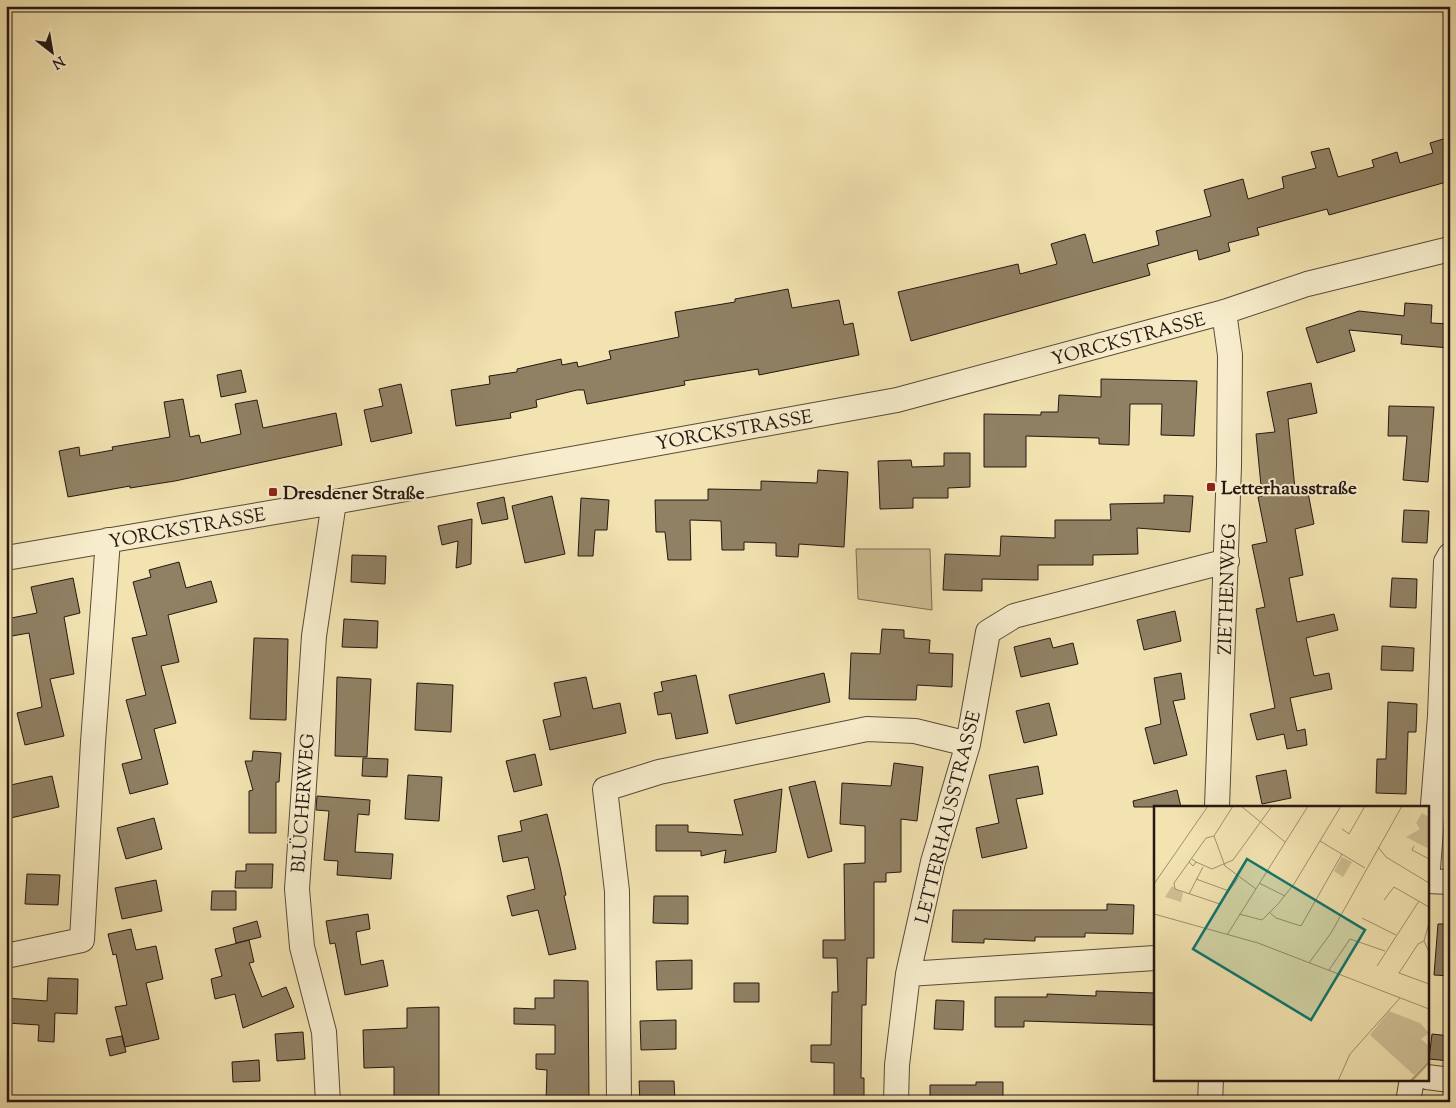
<svg xmlns="http://www.w3.org/2000/svg" width="1456" height="1108" viewBox="0 0 1456 1108" font-family="'Sorts Mill Goudy',serif">
<style>
.green{fill:#cfc095;stroke:#7a6c54}
.building{fill:#908164;stroke:#251712}
.lines{fill:none;stroke-linecap:round;stroke-linejoin:round}
.minor-casing{stroke:#584a3a;stroke-width:26}
.minor{stroke:#f7edcc;stroke-width:24}
.poi-dot{fill:#8f2418;stroke:#f7edcc;stroke-width:2}
.labels{text-anchor:middle;stroke-width:4;stroke-linejoin:round;paint-order:stroke}
.street-label{font-size:19px;fill:#251712;stroke:#f7edcc}
.poi-label{font-size:19px;font-weight:bold;fill:#251712;stroke:#f7edcc;text-anchor:start}
.inset-river{fill:none;stroke:#ac9e7a;stroke-width:2.5}
.inset-road{fill:none;stroke:#a09171;stroke-width:1}
.view{fill:#0f766e;fill-opacity:0.15;stroke:#0f766e;stroke-width:2.5}
.inset-edge{fill:none;stroke:#251712;stroke-width:2.5}
</style>
<rect width="100%" height="100%" fill="#f2e3b0"/>
<filter id="stains"><feTurbulence type="fractalNoise" baseFrequency=".004" numOctaves="4"/><feColorMatrix values="0 0 0 0 .2 0 0 0 0 .09 0 0 0 0 .02 0 0 0 .5 -.17"/></filter>
<radialGradient id="worn" r=".72"><stop offset=".6" stop-color="#630" stop-opacity="0"/><stop offset="1" stop-color="#630" stop-opacity=".3"/></radialGradient>
<!-- green -->
<path class="green" d="M 856,549 L 930,549 L 932,610 L 858,599 Z"/>
<!-- building -->
<path class="building" d="M 1450,137 L 1450,181 L 1329,215 L 1327,209 L 1257,228 L 1259,235 L 1228,243 L 1230,251 L 1199,260 L 1197,250 L 1147,264 L 1150,275 L 911,341 L 898,292 L 1018,264 L 1020,274 L 1057,264 L 1051,244 L 1085,234 L 1093,263 L 1159,245 L 1156,231 L 1211,216 L 1204,190 L 1243,179 L 1248,199 L 1284,188 L 1282,177 L 1316,168 L 1311,152 L 1329,148 L 1338,177 L 1374,167 L 1372,160 L 1397,152 L 1400,163 L 1433,153 L 1430,143 Z
M 788,289 L 792,308 L 839,300 L 844,325 L 853,323 L 859,355 L 759,375 L 758,369 L 684,381 L 685,385 L 587,404 L 584,390 L 577,390 L 536,400 L 537,407 L 510,413 L 511,418 L 456,426 L 451,390 L 490,384 L 489,376 L 517,372 L 517,369 L 561,359 L 562,365 L 577,362 L 578,367 L 611,359 L 609,351 L 679,337 L 675,312 L 735,302 L 735,299 Z
M 1405,303 L 1432,305 L 1431,323 L 1450,324 L 1450,348 L 1401,344 L 1402,335 L 1349,330 L 1355,351 L 1317,363 L 1306,328 L 1359,311 L 1404,316 Z
M 241,370 L 246,392 L 221,397 L 217,375 Z
M 1101,379 L 1197,381 L 1194,436 L 1161,435 L 1162,404 L 1130,404 L 1129,445 L 1099,444 L 1099,438 L 1026,436 L 1026,467 L 984,467 L 984,414 L 1041,415 L 1041,412 L 1058,412 L 1059,395 L 1101,397 Z
M 1311,383 L 1317,413 L 1288,419 L 1295,489 L 1307,487 L 1314,524 L 1295,529 L 1303,575 L 1289,578 L 1297,622 L 1334,614 L 1338,630 L 1306,638 L 1314,676 L 1329,673 L 1332,689 L 1290,698 L 1297,731 L 1305,729 L 1307,745 L 1287,749 L 1284,734 L 1257,740 L 1250,714 L 1275,708 L 1256,609 L 1265,607 L 1252,545 L 1267,542 L 1258,497 L 1262,496 L 1256,434 L 1275,432 L 1267,392 Z
M 401,384 L 412,433 L 371,442 L 364,410 L 383,406 L 379,389 Z
M 183,399 L 190,437 L 199,435 L 201,443 L 241,434 L 235,404 L 257,400 L 263,428 L 336,413 L 342,445 L 175,481 L 130,488 L 130,486 L 68,497 L 59,451 L 79,447 L 80,456 L 113,450 L 112,447 L 170,437 L 164,402 Z
M 1389,406 L 1434,407 L 1428,482 L 1403,480 L 1407,436 L 1388,436 Z
M 944,453 L 970,453 L 970,487 L 948,488 L 948,498 L 913,498 L 913,508 L 880,509 L 878,461 L 911,460 L 912,467 L 944,466 Z
M 818,470 L 848,472 L 844,547 L 799,544 L 798,557 L 776,556 L 776,543 L 744,542 L 744,550 L 722,550 L 721,521 L 690,520 L 691,560 L 668,560 L 665,532 L 656,532 L 655,500 L 708,500 L 708,489 L 761,490 L 761,481 L 817,483 Z
M 1164,495 L 1193,496 L 1190,532 L 1137,528 L 1138,554 L 1093,555 L 1093,565 L 1038,565 L 1038,580 L 982,579 L 982,591 L 943,590 L 945,554 L 1000,556 L 1001,536 L 1055,538 L 1055,520 L 1111,520 L 1110,504 L 1164,503 Z
M 552,496 L 565,554 L 525,563 L 512,506 Z
M 504,497 L 508,519 L 482,524 L 477,503 Z
M 581,498 L 609,500 L 607,530 L 595,530 L 593,556 L 578,556 Z
M 1404,510 L 1429,511 L 1427,543 L 1402,542 Z
M 472,519 L 471,564 L 456,568 L 458,541 L 442,545 L 438,526 Z
M 352,555 L 386,556 L 385,584 L 351,582 Z
M 179,562 L 186,588 L 211,581 L 217,602 L 168,615 L 179,662 L 161,666 L 176,723 L 154,729 L 168,784 L 130,794 L 122,764 L 142,759 L 126,700 L 146,695 L 132,638 L 147,635 L 133,582 L 151,577 L 149,570 Z
M 73,578 L 80,613 L 64,617 L 74,674 L 50,679 L 64,736 L 25,745 L 17,713 L 42,707 L 29,633 L 6,637 L 6,619 L 37,613 L 31,587 Z
M 1392,578 L 1417,579 L 1416,608 L 1390,607 Z
M 1175,611 L 1181,641 L 1144,650 L 1137,620 Z
M 344,619 L 378,621 L 377,648 L 342,647 Z
M 882,629 L 904,630 L 904,638 L 930,640 L 929,653 L 953,654 L 952,687 L 917,685 L 916,700 L 849,699 L 851,653 L 880,654 Z
M 254,638 L 288,639 L 286,720 L 250,719 Z
M 1050,638 L 1053,648 L 1073,643 L 1078,664 L 1021,677 L 1014,647 Z
M 1382,646 L 1414,648 L 1413,671 L 1381,670 Z
M 824,673 L 830,702 L 736,724 L 729,695 Z
M 1181,673 L 1185,699 L 1173,701 L 1187,755 L 1154,764 L 1145,728 L 1161,724 L 1154,678 Z
M 696,675 L 708,733 L 676,739 L 671,713 L 658,715 L 654,693 L 663,691 L 661,682 Z
M 337,677 L 371,679 L 367,757 L 335,756 Z
M 586,677 L 593,709 L 620,703 L 626,733 L 550,750 L 543,720 L 561,716 L 554,683 Z
M 417,683 L 453,685 L 451,732 L 415,730 Z
M 1388,702 L 1417,704 L 1416,732 L 1408,732 L 1406,794 L 1376,793 L 1377,759 L 1386,759 Z
M 1049,703 L 1057,735 L 1024,743 L 1016,711 Z
M 253,751 L 281,753 L 279,782 L 276,782 L 276,833 L 249,833 L 249,791 L 253,790 L 245,761 L 252,761 Z
M 535,754 L 542,785 L 514,792 L 506,761 Z
M 363,758 L 388,759 L 387,777 L 362,776 Z
M 894,763 L 923,767 L 917,821 L 901,819 L 901,872 L 886,873 L 886,882 L 874,882 L 874,958 L 867,958 L 866,1005 L 862,1005 L 861,1078 L 864,1078 L 864,1102 L 834,1102 L 834,1063 L 811,1062 L 811,1045 L 831,1045 L 832,992 L 838,992 L 837,958 L 823,958 L 823,940 L 845,940 L 844,864 L 865,863 L 865,826 L 840,824 L 842,783 L 891,786 Z
M 1038,766 L 1043,794 L 1016,799 L 1027,848 L 982,858 L 976,828 L 999,823 L 989,775 Z
M 1286,770 L 1291,798 L 1262,804 L 1256,776 Z
M 408,775 L 442,777 L 439,821 L 405,819 Z
M 52,776 L 59,807 L 6,819 L 6,786 Z
M 815,781 L 832,851 L 808,858 L 789,787 Z
M 782,789 L 776,852 L 724,863 L 726,850 L 701,856 L 701,851 L 656,851 L 656,825 L 688,825 L 688,832 L 743,835 L 734,800 Z
M 1177,790 L 1181,807 L 1134,807 L 1133,801 Z
M 317,796 L 370,800 L 369,815 L 358,814 L 355,852 L 393,854 L 391,879 L 337,875 L 338,861 L 324,860 L 329,811 L 316,810 Z
M 547,814 L 560,867 L 566,895 L 564,896 L 576,949 L 549,955 L 538,910 L 512,916 L 507,896 L 535,889 L 528,857 L 503,862 L 498,836 L 522,831 L 520,821 Z
M 154,818 L 162,849 L 126,859 L 117,828 Z
M 246,864 L 273,864 L 272,888 L 235,888 L 236,871 L 246,871 Z
M 27,874 L 60,875 L 58,905 L 25,904 Z
M 156,880 L 162,911 L 122,919 L 115,888 Z
M 212,891 L 236,891 L 236,910 L 211,910 Z
M 654,896 L 688,896 L 688,924 L 653,923 Z
M 1107,904 L 1134,905 L 1133,934 L 1085,933 L 1085,937 L 1035,937 L 1035,941 L 984,939 L 984,943 L 952,942 L 953,910 L 1107,910 Z
M 368,914 L 370,929 L 356,932 L 361,965 L 383,960 L 388,986 L 345,995 L 335,943 L 330,944 L 326,921 Z
M 257,921 L 261,937 L 236,943 L 233,928 Z
M 1438,924 L 1450,924 L 1450,976 L 1434,975 Z
M 131,929 L 136,950 L 156,946 L 163,979 L 146,983 L 159,1039 L 125,1047 L 115,1007 L 127,1005 L 116,954 L 113,955 L 108,934 Z
M 249,940 L 254,962 L 249,963 L 262,997 L 286,987 L 294,1007 L 243,1028 L 235,994 L 215,999 L 211,979 L 222,976 L 215,949 Z
M 692,960 L 692,989 L 657,990 L 656,961 Z
M 48,978 L 78,979 L 77,1014 L 55,1013 L 54,1042 L 38,1041 L 39,1025 L 6,1023 L 6,998 L 47,1001 Z
M 554,980 L 588,981 L 589,1102 L 546,1102 L 547,1070 L 536,1069 L 536,1054 L 555,1054 L 555,1025 L 514,1024 L 514,1008 L 535,1009 L 535,998 L 554,998 Z
M 734,983 L 759,983 L 759,1002 L 734,1002 Z
M 1096,991 L 1155,993 L 1155,1025 L 1024,1021 L 1024,1027 L 995,1027 L 995,997 L 1047,997 L 1047,994 L 1096,996 Z
M 936,1000 L 964,1001 L 963,1030 L 934,1029 Z
M 439,1007 L 439,1102 L 394,1102 L 394,1067 L 364,1068 L 363,1030 L 407,1028 L 407,1008 Z
M 676,1020 L 676,1049 L 641,1050 L 640,1021 Z
M 303,1032 L 305,1059 L 277,1061 L 275,1034 Z
M 1432,1034 L 1450,1036 L 1450,1061 L 1429,1059 Z
M 122,1036 L 126,1052 L 110,1056 L 106,1039 Z
M 259,1060 L 260,1081 L 233,1082 L 232,1062 Z
M 639,1081 L 674,1081 L 675,1102 L 640,1102 Z
M 976,1082 L 1003,1082 L 1003,1102 L 930,1102 L 930,1085 L 976,1085 Z"/>
<g class="lines">
<defs>
<path id="minor" d="M 1450,555 L 1446,562 L 1440,716 L 1427,881 L 1450,882
M 6,558 L 334,502 L 897,400 L 1224,312 L 1307,284 L 1450,249
M 1217,807 L 1229,466 L 1230,355 L 1224,312
M 6,956 L 82,940 L 93,742 L 108,540
M 908,974 L 1155,958
M 1427,1077 L 1450,1080
M 328,1102 L 324,1032 L 302,947 L 297,889 L 314,636 L 334,502
M 619,1102 L 617,891 L 605,789 L 659,772 L 867,729 L 915,731 L 968,744
M 896,1102 L 897,1065 L 908,974 L 933,862 L 968,744 L 988,632 L 1014,616 L 1227,561
M 1210,1102 L 1211,1079
M 1408,1102 L 1412,1079"/>
</defs>
<!-- minor casing -->
<use href="#minor" class="minor-casing"/>
<!-- minor -->
<use href="#minor" class="minor"/>
</g>
<!-- markers -->
<g class="poi-dot">
<rect x="1206" y="482" width="10" height="10" rx="2.5"/>
<rect x="268" y="487" width="10" height="10" rx="2.5"/>
</g>
<g class="labels">
<!-- street labels -->
<g class="street-label">
<text transform="translate(1128 338) rotate(-15)" y="7">YORCKSTRASSE</text>
<text transform="translate(734 429) rotate(-10)" y="7">YORCKSTRASSE</text>
<text transform="translate(187 527) rotate(-10)" y="7">YORCKSTRASSE</text>
<text transform="translate(1226 589) rotate(-88)" y="7">ZIETHENWEG</text>
<text transform="translate(302 803) rotate(-86)" y="7">BLÜCHERWEG</text>
<text transform="translate(947 817) rotate(-76)" y="7">LETTERHAUSSTRASSE</text>
</g>
<!-- poi labels -->
<g class="poi-label">
<text x="1221" y="494">Letterhausstraße</text>
<text x="283" y="499">Dresdener Straße</text>
</g>
</g>
<!-- overview -->
<g transform="translate(1154 806)">
<rect width="275" height="275" fill="#f2e3b0"/>
<path d="M 268,7 L 275,11 L 275,43 L 252,31 L 266,23 L 262,17 ZM 188,51 L 198,56 L 189,71 L 180,65 ZM 18,80 L 29,87 L 27,96 L 11,91 ZM 235,205 L 266,217 L 275,227 L 267,233 L 275,240 L 275,254 L 260,269 L 216,229 Z" fill="#cfc095"/>
<path class="inset-river" d="M 257,275 L 275,256"/>
<path class="inset-road" d="M 87,0 L 131,36M 188,23 L 195,28 L 211,0M 60,30 L 79,0M 166,35 L 211,62M 260,40 L 258,44 L 275,53M 224,41 L 232,51 L 275,77M 38,53 L 42,56 L 39,60 L 35,56 L 52,32 L 60,30 L 71,60 L 102,83M 35,56 L 20,77 L 21,83 L 66,98 L 84,72M 42,56 L 58,63 L 79,54 L 118,0M 42,73 L 75,85M 105,77 L 131,90M 0,78 L 54,0M 35,88 L 49,61M 230,94 L 240,81 L 275,101M 115,106 L 122,112 L 147,120 L 188,48M 0,108 L 104,137 L 275,203M 85,108 L 108,114 L 124,98 L 140,78 L 187,0M 208,112 L 242,129M 275,117 L 270,135 L 275,146M 73,129 L 154,0M 270,135 L 264,138 L 245,167 L 275,178M 155,157 L 177,127 L 248,0M 223,160 L 265,95M 175,164 L 196,133 L 231,145M 184,275 L 196,248 L 246,192"/>
<path class="view" d="M 93,53 L 211,124 L 157,214 L 39,143 Z"/>
<rect width="275" height="275" class="inset-edge"/>
</g>
<!-- margin -->
<rect width="1456" height="1108" fill="none" stroke="#f2e3b0" stroke-width="25"/>
<rect x="8" y="8" width="1441" height="1093" fill="none" stroke="#251712" stroke-width="2.5"/>
<rect x="12" y="12" width="1431" height="1083" fill="none" stroke="#251712"/>
<!-- north arrow -->
<g transform="translate(52 52) rotate(149)" stroke="#f7edcc" stroke-width="4" paint-order="stroke">
<path d="M0-4L9 19L0 12L-9 19Z" fill="#251712"/>
<text y="-8" font-size="14" font-weight="bold" text-anchor="middle" fill="#251712">N</text>
</g>
<rect width="100%" height="100%" filter="url(#stains)"/>
<rect width="100%" height="100%" fill="url(#worn)"/>
</svg>
